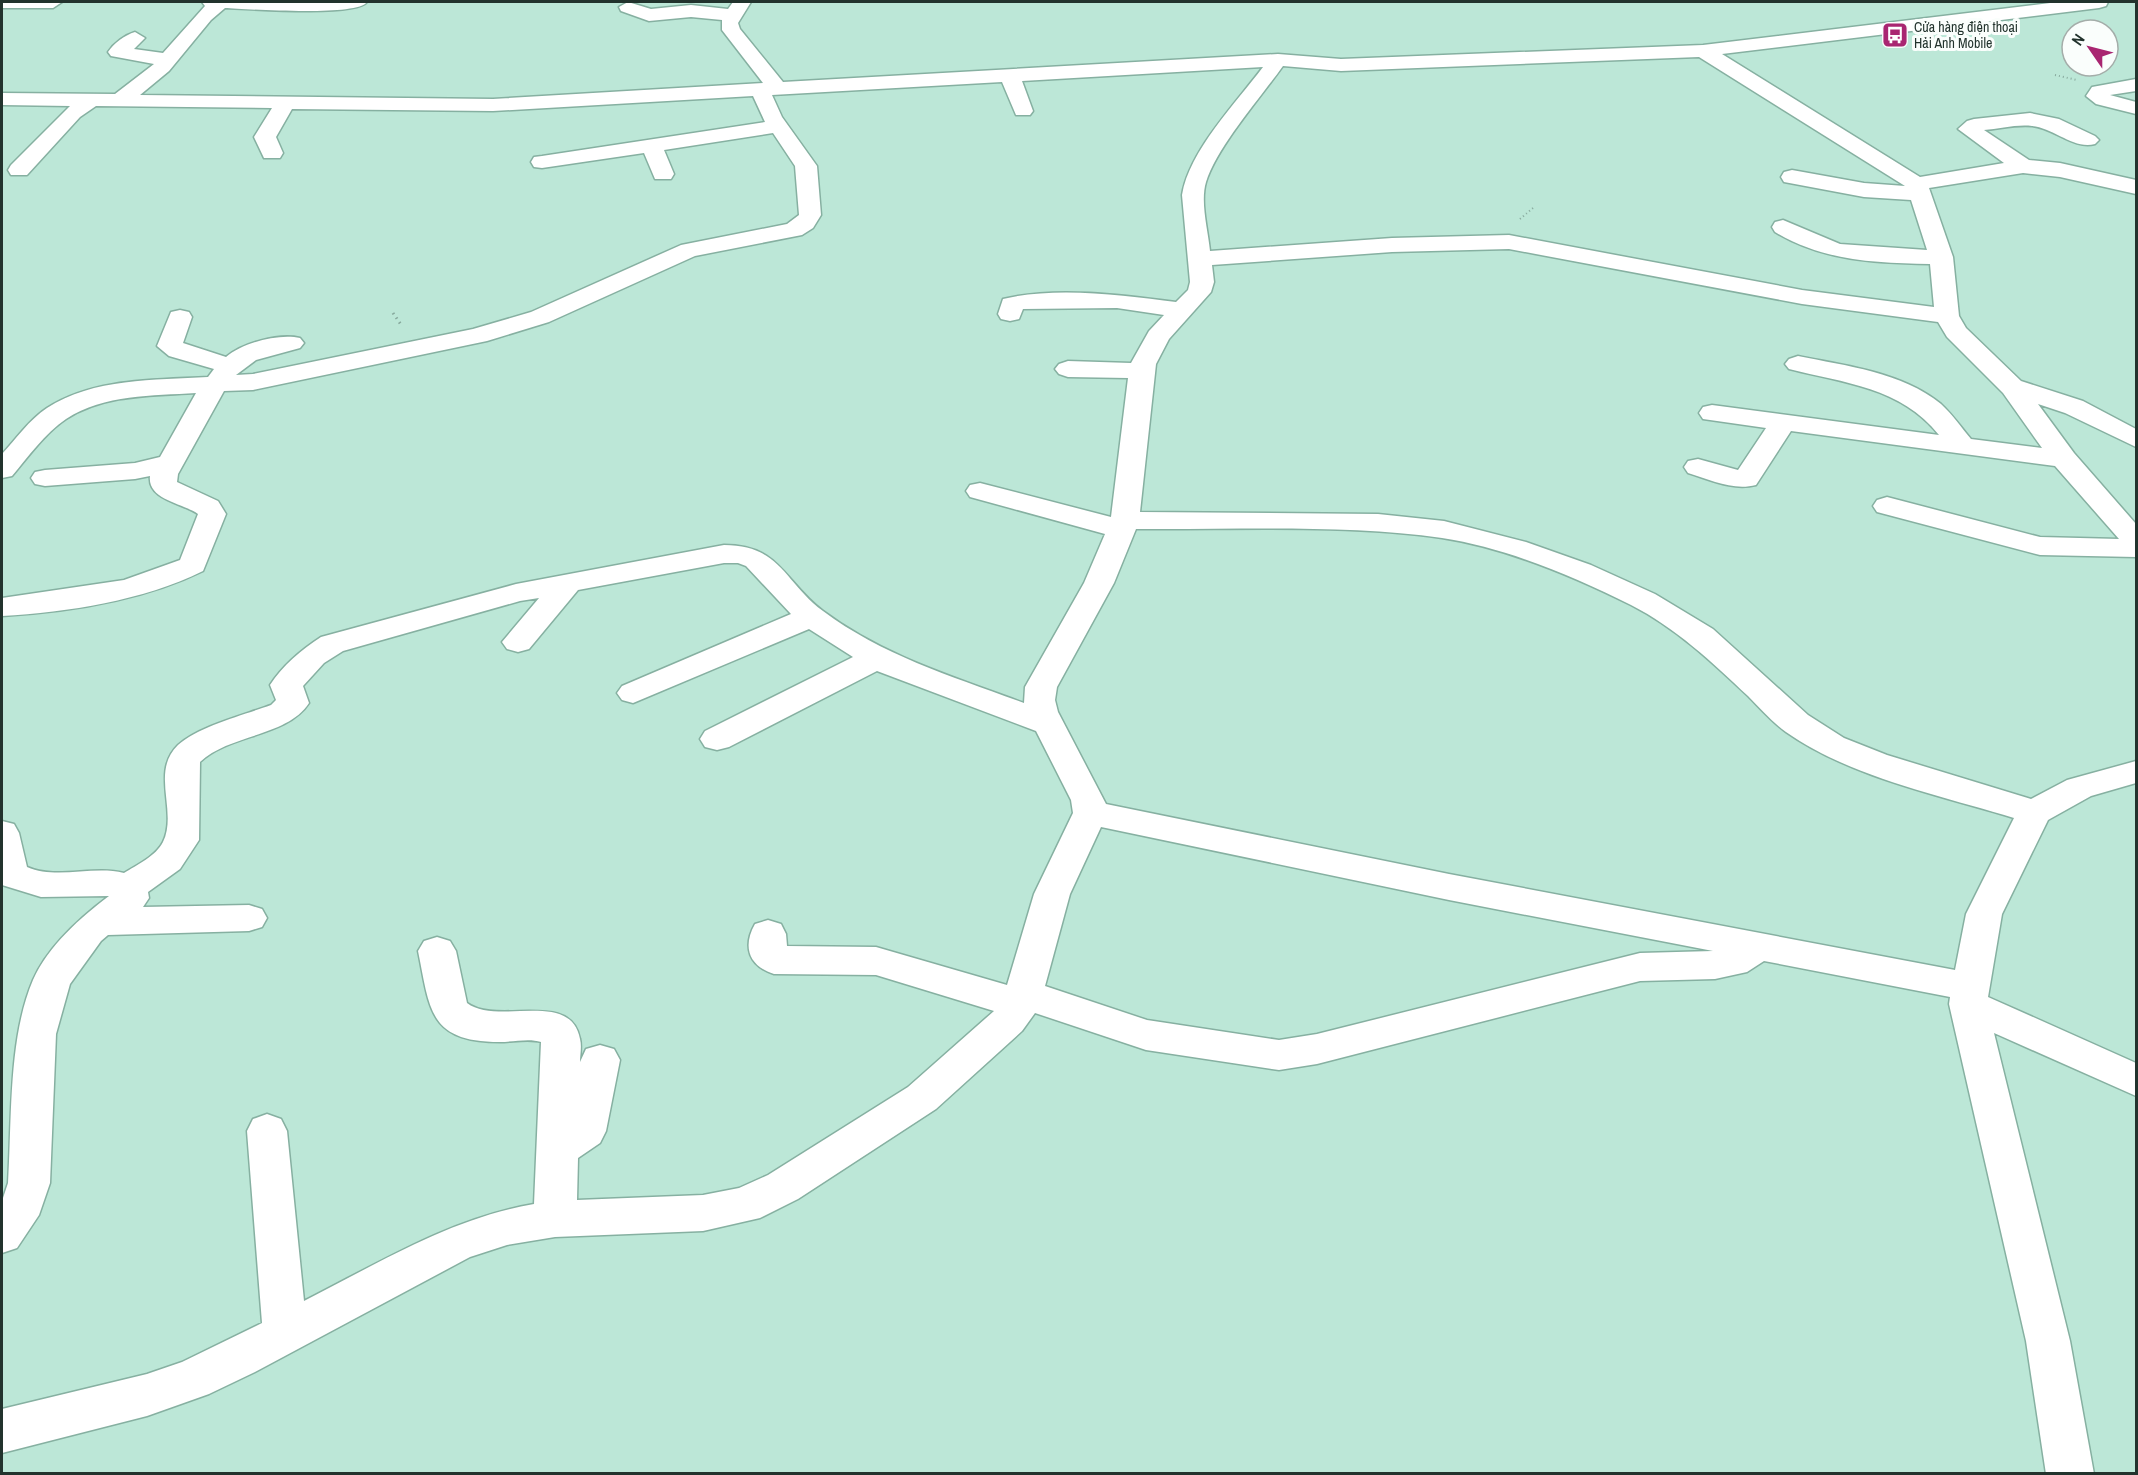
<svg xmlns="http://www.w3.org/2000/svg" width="2138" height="1475" viewBox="0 0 2138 1475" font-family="'Archivo Narrow',sans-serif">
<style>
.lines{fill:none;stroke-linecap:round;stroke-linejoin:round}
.minor-casing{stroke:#86b0a1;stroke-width:3}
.path-far1{stroke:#87a99d;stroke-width:2;stroke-dasharray:1 3;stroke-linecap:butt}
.path{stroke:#87a99d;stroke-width:3;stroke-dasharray:1.5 4;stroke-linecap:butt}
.minor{fill:#fff;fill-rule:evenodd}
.labels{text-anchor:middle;stroke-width:6;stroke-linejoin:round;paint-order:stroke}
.far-poi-label{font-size:14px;fill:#22332d;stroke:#fafefc;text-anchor:start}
</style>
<rect width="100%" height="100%" fill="#bce7d7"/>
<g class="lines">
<defs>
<path id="minor" d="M 2,2 L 62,2 L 53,8 L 2,8 Z
M 202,2 L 367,2 C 357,17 247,9 225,8 L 211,20 L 169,71 L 140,95 L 493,99 L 763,83 L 722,30 L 722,20 L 691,17 L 649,21 L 621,11 L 619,7 L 628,2 L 651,9 L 691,5 L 728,9 L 733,2 L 751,2 L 738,23 L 740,29 L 783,82 L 1278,54 L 1341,59 L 1703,45 L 2058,2 L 2108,2 L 2106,6 L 2099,8 L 1722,54 L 1920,177 L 2004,163 L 1958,129 L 1967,121 L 1974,119 L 2030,113 L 2059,119 L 2095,136 L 2099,140 L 2095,144 C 2074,150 2054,128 2032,126 C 2017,124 1999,129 1984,130 L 2029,160 L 2060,163 L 2136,180 L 2136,194 L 2060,177 L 2023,173 L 1929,188 L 1953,257 L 1959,316 L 1966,328 L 2021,381 L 2083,401 L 2136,429 L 2136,447 L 2065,413 L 2038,404 L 2074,453 L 2136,524 L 2136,557 L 2040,555 L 1877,512 L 1873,506 L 1877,500 L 1887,497 L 2040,537 L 2119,539 L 2055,466 L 1791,431 L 1756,485 C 1733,491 1711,480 1688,473 L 1684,467 L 1688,461 L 1698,459 L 1738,470 L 1766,428 L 1703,419 L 1699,413 L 1703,407 L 1712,405 L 1939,435 C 1901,387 1844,383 1789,369 L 1785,364 L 1789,359 L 1798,356 C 1846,366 1902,372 1941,404 C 1952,414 1961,427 1971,439 L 2042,448 L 2003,393 L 1947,337 L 1938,322 L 1802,304 L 1509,249 L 1392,252 L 1212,265 L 1214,282 L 1211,292 L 1169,339 L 1156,364 L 1140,512 L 1378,514 L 1444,521 L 1526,542 L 1591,565 L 1655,594 L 1713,629 L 1808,715 L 1844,738 L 1887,755 L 2031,799 L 2067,780 L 2136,761 L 2136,783 L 2091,796 L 2048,820 L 2002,914 L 1988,997 L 2136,1063 L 2136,1096 L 1994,1033 L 2070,1341 L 2094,1474 L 2046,1474 L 2026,1341 L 1949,1004 L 1950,997 L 1764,961 L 1747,972 L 1715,979 L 1640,981 L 1317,1064 L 1279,1070 L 1146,1050 L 1035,1013 L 1022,1031 L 936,1109 L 798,1199 L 760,1218 L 703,1231 L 555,1237 L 507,1245 L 470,1257 L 255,1372 L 209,1394 L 147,1416 L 2,1453 L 2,1409 L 147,1374 L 182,1362 L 262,1323 L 247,1131 L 253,1119 L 267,1114 L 281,1119 L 287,1131 L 304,1301 C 379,1263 451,1218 534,1204 L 541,1042 C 529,1038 513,1042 500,1042 C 428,1042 430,1009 418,951 L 424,941 L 437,937 L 450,941 L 456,951 L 467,1003 C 497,1026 571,989 580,1039 C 582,1046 580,1055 580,1062 L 586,1049 L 600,1045 L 614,1049 L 620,1060 L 606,1131 L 600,1143 L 578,1158 L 577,1200 L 703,1195 L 739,1188 L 768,1175 L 908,1087 L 994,1011 L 876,975 L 774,974 C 749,966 742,947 755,924 L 768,920 L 781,924 L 786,934 L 787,946 L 876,947 L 1007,985 L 1034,894 L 1073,813 L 1071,800 L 1036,731 L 877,671 L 729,747 L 717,750 L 705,747 L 700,739 L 705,731 L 853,657 L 809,629 L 633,703 L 622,700 L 617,693 L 622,686 L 791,614 L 746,566 L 738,563 L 724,563 L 578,590 L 529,649 L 518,652 L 507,649 L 502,642 L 539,598 L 520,601 L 343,651 L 324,663 L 303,686 L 309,703 C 287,737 229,734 200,762 L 199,840 L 180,869 L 148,892 L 149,898 L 143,907 L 249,905 L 262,909 L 267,918 L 262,927 L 249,931 L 108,935 L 101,941 L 70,984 L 56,1034 L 50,1183 L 39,1215 L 17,1248 L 2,1253 L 2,1201 L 8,1183 C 12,1119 8,1039 33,980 C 48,946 81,917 109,896 L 41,897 L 2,885 L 2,821 L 14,824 L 19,833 L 27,867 C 57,880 93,865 124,873 C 137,865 156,856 163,842 C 178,811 150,772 178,745 C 199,726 244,715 271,705 L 276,700 L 270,685 C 283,665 301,650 321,637 L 516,584 L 724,545 C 781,545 784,582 823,611 C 883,656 954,677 1024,703 L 1025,687 L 1084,583 L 1105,534 L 970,497 L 966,491 L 970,485 L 980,483 L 1111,517 L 1128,378 L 1068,377 L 1059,374 L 1055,369 L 1059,364 L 1068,361 L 1131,363 L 1149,331 L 1164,315 L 1117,308 L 1023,309 L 1019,319 L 1010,321 L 1001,319 L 998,314 L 1003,299 C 1055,286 1124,295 1176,302 L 1188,290 L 1190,282 L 1182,195 C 1189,151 1236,103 1263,67 L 1022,81 L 1033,111 L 1030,115 L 1016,115 L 1002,82 L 772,95 L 782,117 L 817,166 L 821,215 L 813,228 L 802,235 L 695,256 L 549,322 L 487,341 L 253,390 L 224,391 L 178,474 L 177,482 L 218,501 L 226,514 L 203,571 C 142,601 69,612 2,616 L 2,598 L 124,580 L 180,560 L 198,514 C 183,503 147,500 150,476 L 135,479 L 45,486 L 35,484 L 31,478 L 35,472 L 45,470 L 135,463 L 160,457 L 196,393 C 152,396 105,394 66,419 C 45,433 28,457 12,476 L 2,478 L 2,454 C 16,439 29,420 47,408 C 93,378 155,380 208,377 L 214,369 L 169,356 L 157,346 L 171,312 L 180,310 L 189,312 L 192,317 L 183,343 L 226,357 C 242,343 279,333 300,338 L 304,343 L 300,348 L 256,360 L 236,375 L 253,374 L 473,329 L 531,312 L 681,245 L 787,224 L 799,215 L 795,166 L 773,133 L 664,150 L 674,174 L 671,179 L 655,179 L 644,153 L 542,168 L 534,167 L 531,162 L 534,157 L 542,156 L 765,122 L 753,96 L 493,111 L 292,109 L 276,137 L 283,153 L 280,158 L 264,158 L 254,137 L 272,108 L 96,106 L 80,117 L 27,175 L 11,175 L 8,170 L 11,165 L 70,106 L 2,105 L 2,93 L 115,94 L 154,64 L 111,56 L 108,52 C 114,43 125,35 135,32 L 145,38 L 134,49 L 163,53 L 205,6 ZM 1699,57 L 1905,186 L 1864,183 L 1792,170 L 1784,172 L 1781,177 L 1784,182 L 1864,197 L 1911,200 L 1927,250 L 1840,244 L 1783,220 L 1775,222 L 1772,227 L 1775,232 C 1823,261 1875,263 1930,264 L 1934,307 L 1802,290 L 1509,235 L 1392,238 L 1210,251 C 1208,230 1200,202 1206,182 C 1217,147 1261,97 1283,66 L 1341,71 ZM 1136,529 C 1234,530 1345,524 1442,538 C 1507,548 1573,576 1631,605 C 1676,628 1712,662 1748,696 C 1760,708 1772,722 1786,732 C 1850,777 1939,795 2014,818 L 1966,914 L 1955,970 L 1449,874 L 1106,804 L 1058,712 L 1055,700 L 1057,687 L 1114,583 ZM 1101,827 L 1449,900 L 1713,951 L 1640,953 L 1317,1034 L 1279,1040 L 1147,1020 L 1045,986 L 1070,894 Z
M 2136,79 L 2136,91 L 2110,95 L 2136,102 L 2136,114 L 2096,104 L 2086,96 L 2092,87 Z"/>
</defs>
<!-- minor casing -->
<use href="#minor" class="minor-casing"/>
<!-- path-far1 -->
<path class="path-far1" d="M 2055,75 L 2077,80
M 1520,219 L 1533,208"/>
<!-- path -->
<path class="path" d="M 393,313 L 402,326"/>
<!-- minor -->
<use href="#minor" class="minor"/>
</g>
<!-- icons -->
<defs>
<symbol id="bus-square" viewBox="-11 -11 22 22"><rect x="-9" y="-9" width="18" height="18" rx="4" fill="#a92671" stroke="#fafefc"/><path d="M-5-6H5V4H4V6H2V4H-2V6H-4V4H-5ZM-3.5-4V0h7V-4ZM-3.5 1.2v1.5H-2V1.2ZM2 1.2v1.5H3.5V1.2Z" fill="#fff"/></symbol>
</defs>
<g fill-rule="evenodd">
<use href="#bus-square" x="1880" y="20" width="30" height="30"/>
</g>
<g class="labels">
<!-- far-poi labels -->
<g class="far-poi-label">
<text x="1914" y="32">Cửa hàng điện thoại<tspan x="1914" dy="16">Hải Anh Mobile</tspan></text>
</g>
</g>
<!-- border -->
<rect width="2138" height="1475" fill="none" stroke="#22332d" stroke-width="6"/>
<!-- north arrow -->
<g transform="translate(2090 48) rotate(305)"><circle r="28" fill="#fafefc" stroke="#a4ada9" stroke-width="1.5"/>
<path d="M0-4.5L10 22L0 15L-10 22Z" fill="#a92671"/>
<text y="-9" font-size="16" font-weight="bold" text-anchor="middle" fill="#22332d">N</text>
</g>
</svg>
